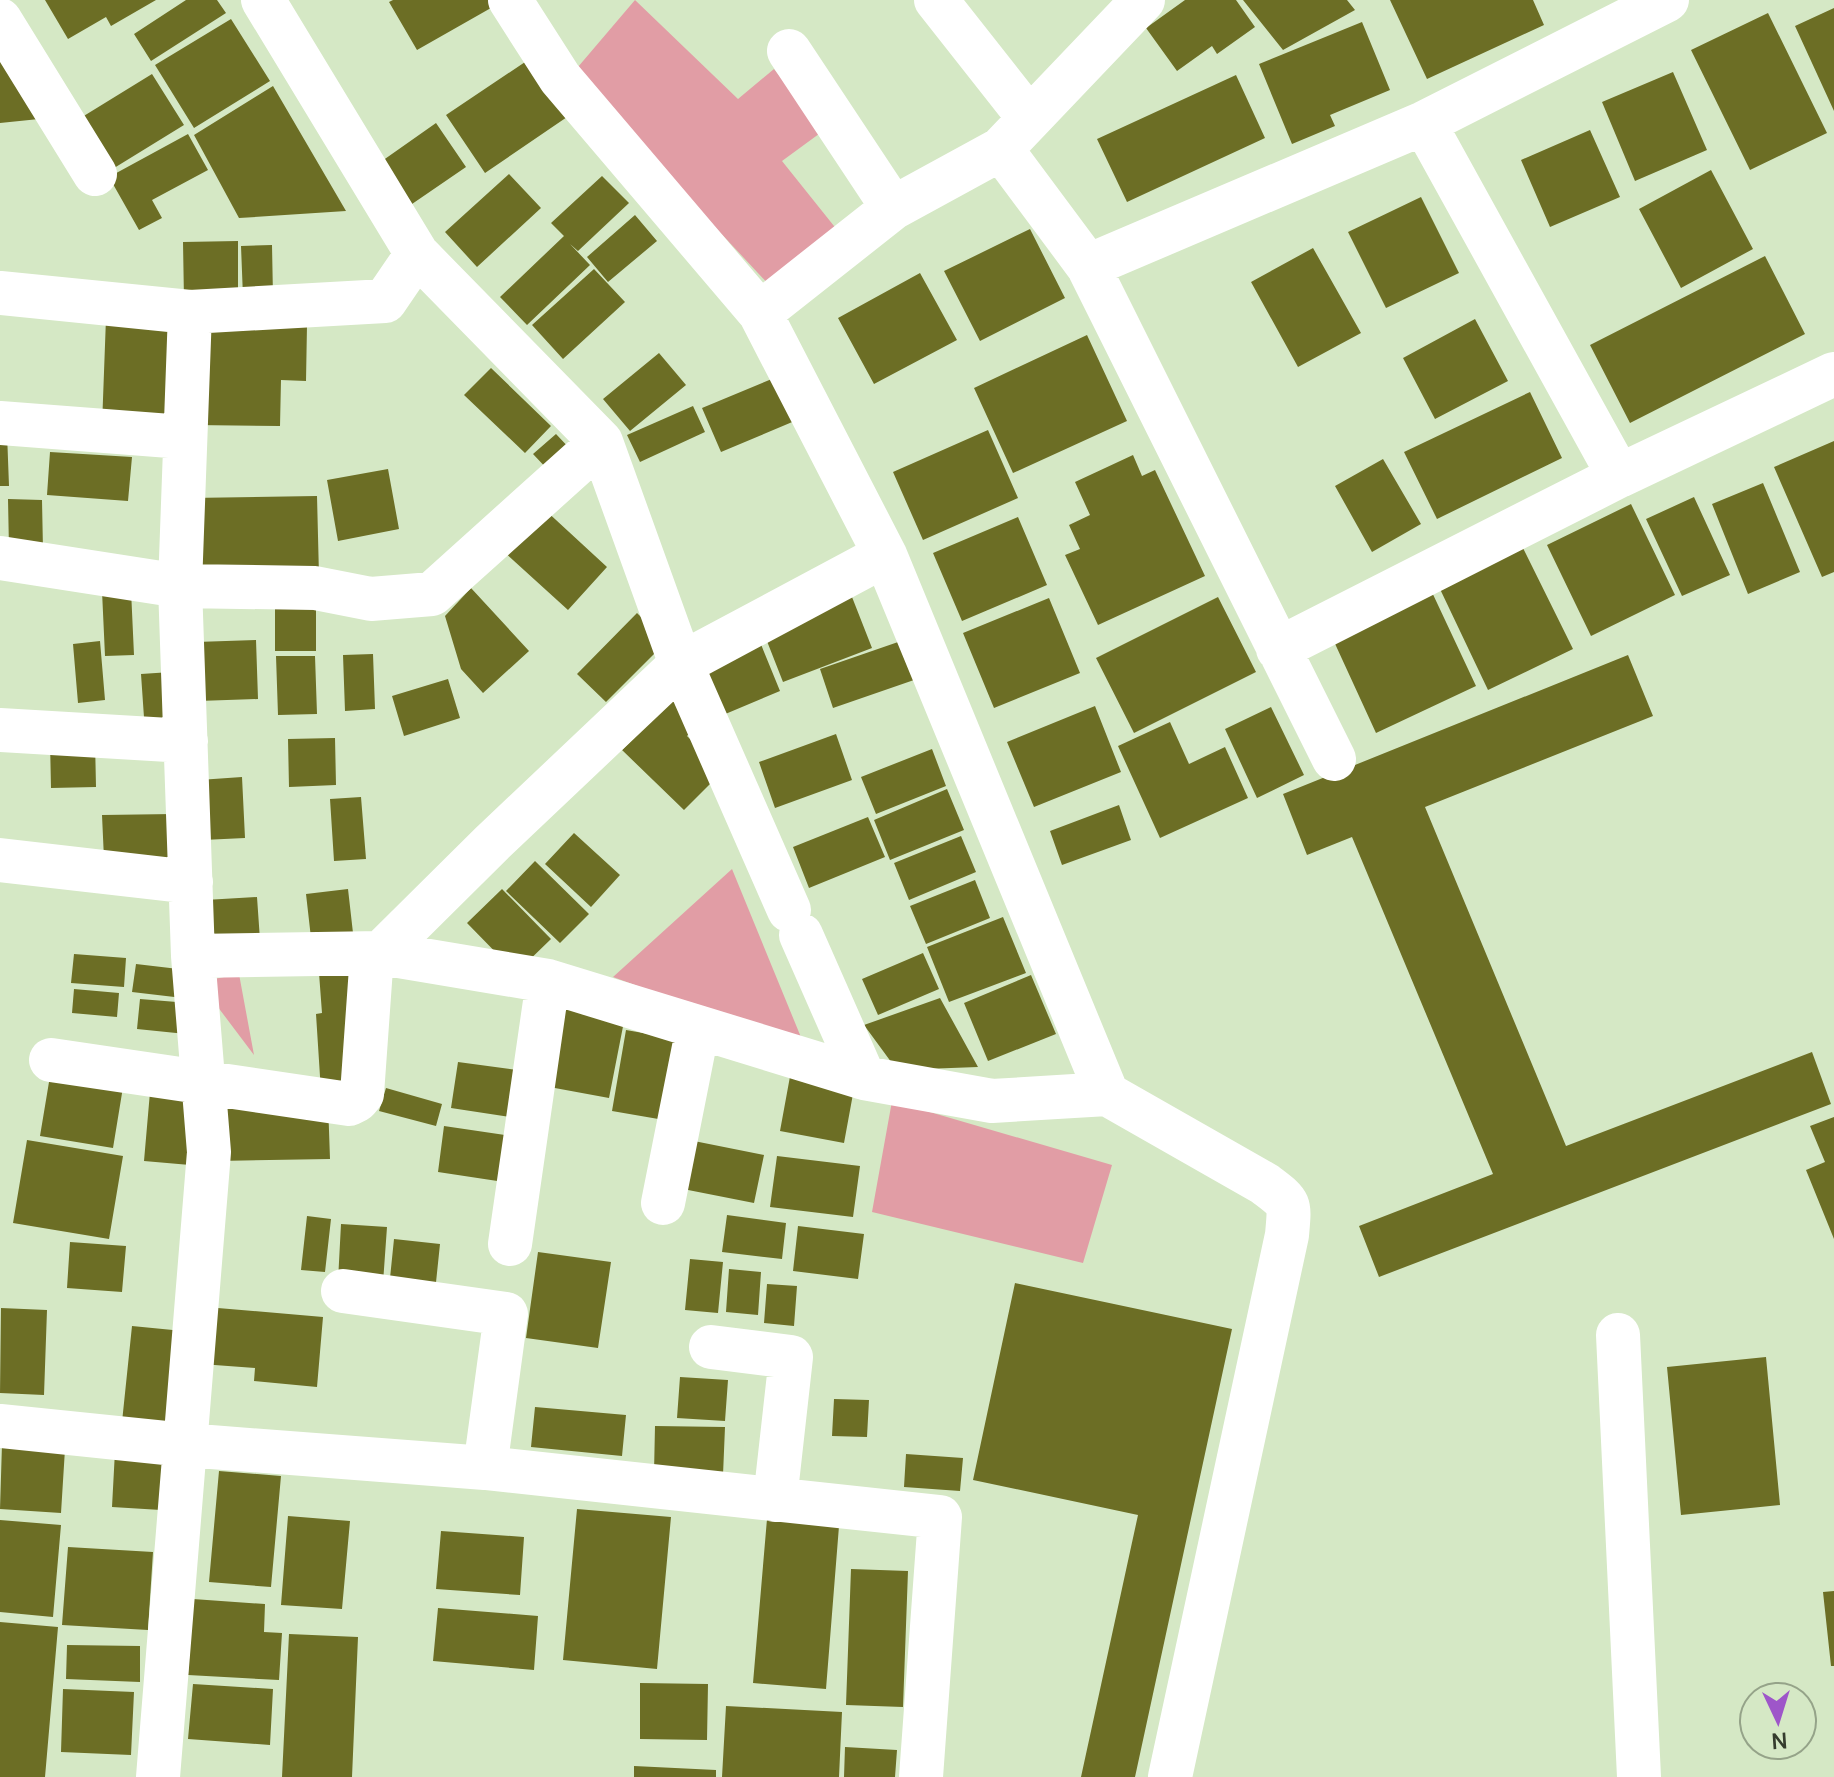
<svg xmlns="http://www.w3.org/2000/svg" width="1834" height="1777" viewBox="0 0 1834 1777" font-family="Manrope,sans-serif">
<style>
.green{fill:#e19da5}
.building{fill:#6c6e25}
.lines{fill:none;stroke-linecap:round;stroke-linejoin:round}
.minor{stroke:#fff;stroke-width:44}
</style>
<rect width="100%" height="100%" fill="#d5e8c5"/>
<!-- green -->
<path class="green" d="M 635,0 L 738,99 L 774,69 L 823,131 L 782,161 L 838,231 L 772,288 L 572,74 Z
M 732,869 L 805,1047 L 613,977 Z
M 239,974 L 254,1055 L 199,982 Z
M 892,1101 L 1112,1165 L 1083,1263 L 872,1212 Z"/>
<!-- building -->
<path class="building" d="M 45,0 L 156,0 L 111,26 L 106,17 L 68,39 Z
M 186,0 L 217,0 L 226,13 L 151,61 L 134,34 Z
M 393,0 L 505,0 L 417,50 L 389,2 Z
M 1185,0 L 1236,0 L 1255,27 L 1217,54 L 1212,46 L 1177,71 L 1146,28 Z
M 1243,0 L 1347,0 L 1355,10 L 1283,50 Z
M 1390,0 L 1533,0 L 1544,25 L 1427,79 Z
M 1834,8 L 1834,111 L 1795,26 Z
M 1768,13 L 1827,133 L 1750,170 L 1691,50 Z
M 231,19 L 270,81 L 194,128 L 155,65 Z
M 1362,22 L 1390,90 L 1330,115 L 1335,126 L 1292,144 L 1259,64 Z
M 0,48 L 39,119 L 0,123 Z
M 531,58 L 570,115 L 485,173 L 446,115 Z
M 1673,72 L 1707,150 L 1635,181 L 1602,102 Z
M 152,74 L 184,125 L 106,173 L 74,122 Z
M 1236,75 L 1265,138 L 1127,202 L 1097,139 Z
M 273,86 L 346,211 L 239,218 L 194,135 Z
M 436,123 L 466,167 L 412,204 L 382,161 Z
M 1590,130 L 1620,197 L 1550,227 L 1521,160 Z
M 188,134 L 208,170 L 152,200 L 162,218 L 139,230 L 109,177 Z
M 1711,170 L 1753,249 L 1681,288 L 1639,209 Z
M 509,174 L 541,208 L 477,267 L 445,232 Z
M 602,176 L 629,203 L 578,251 L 570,244 L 590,265 L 527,325 L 500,297 L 564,236 L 551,223 Z
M 1421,197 L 1459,273 L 1386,308 L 1348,232 Z
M 635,215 L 657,241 L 608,282 L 587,257 Z
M 1030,229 L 1065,298 L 980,341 L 944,271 Z
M 238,241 L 238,299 L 184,300 L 183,242 Z
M 272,245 L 273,297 L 243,297 L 241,246 Z
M 1313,248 L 1361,333 L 1298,367 L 1251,282 Z
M 1765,256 L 1805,334 L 1630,423 L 1590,345 Z
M 594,269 L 625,302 L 563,359 L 532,325 Z
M 920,273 L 957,340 L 874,384 L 838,318 Z
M 106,318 L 183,321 L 178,430 L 102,426 Z
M 1475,319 L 1508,381 L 1435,419 L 1403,358 Z
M 195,324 L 307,325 L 306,381 L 281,380 L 280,426 L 194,425 Z
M 1087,335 L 1127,421 L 1013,473 L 974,388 Z
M 659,353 L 686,385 L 630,431 L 603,399 Z
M 491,368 L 551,426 L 525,453 L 464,395 Z
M 779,376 L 797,420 L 721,452 L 702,408 Z
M 1530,392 L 1562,458 L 1437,519 L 1404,452 Z
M 693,406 L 705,432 L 640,462 L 627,435 Z
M 988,430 L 1018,498 L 923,540 L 893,472 Z
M 0,433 L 7,433 L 9,486 L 0,486 Z
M 556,434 L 572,451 L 550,472 L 533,454 Z
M 1834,441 L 1834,572 L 1822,577 L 1774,467 Z
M 50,452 L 132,457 L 128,501 L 47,495 Z
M 1133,455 L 1142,476 L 1155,470 L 1205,576 L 1098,625 L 1065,555 L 1080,549 L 1069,525 L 1090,515 L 1075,482 Z
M 1383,459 L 1421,524 L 1372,552 L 1335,486 Z
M 388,469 L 399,529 L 338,541 L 327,480 Z
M 1763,483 L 1800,572 L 1748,594 L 1712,504 Z
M 317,496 L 319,576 L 191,579 L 190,498 Z
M 1694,497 L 1730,575 L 1682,596 L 1646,519 Z
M 8,499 L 42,500 L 43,550 L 9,549 Z
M 1631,504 L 1675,595 L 1591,636 L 1547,545 Z
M 543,508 L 607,567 L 568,610 L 503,551 Z
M 1018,517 L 1047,585 L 962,621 L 933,553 Z
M 1523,548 L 1573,649 L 1488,690 L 1440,589 Z
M 471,588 L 529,651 L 483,693 L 461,669 L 445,616 Z
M 1430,588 L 1476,686 L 1376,733 L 1331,635 Z
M 131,590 L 134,655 L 105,656 L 102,591 Z
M 275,594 L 316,594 L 316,651 L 275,651 Z
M 852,597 L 872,648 L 783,682 L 763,631 Z
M 1218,597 L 1256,672 L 1134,733 L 1096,658 Z
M 1049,598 L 1080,673 L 994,708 L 963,633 Z
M 637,613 L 666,642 L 606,702 L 577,674 Z
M 256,640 L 258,699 L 198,701 L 196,642 Z
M 100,641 L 105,700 L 78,703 L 73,644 Z
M 901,641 L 914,680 L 833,708 L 820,669 Z
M 760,642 L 780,691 L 723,715 L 703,665 Z
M 373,654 L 375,709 L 345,711 L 343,655 Z
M 1628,655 L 1653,716 L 1425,807 L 1566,1146 L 1812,1052 L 1831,1104 L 1379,1277 L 1359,1226 L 1493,1174 L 1352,837 L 1307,855 L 1283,794 Z
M 276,656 L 315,656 L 317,714 L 278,715 Z
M 171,672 L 176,730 L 145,732 L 141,674 Z
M 448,679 L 460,718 L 404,736 L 392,696 Z
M 677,695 L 703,720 L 687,736 L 723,771 L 684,810 L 622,750 Z
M 1095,706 L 1121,772 L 1034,807 L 1007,742 Z
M 1271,707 L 1304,775 L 1257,798 L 1225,729 Z
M 1170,722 L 1189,764 L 1225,747 L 1248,798 L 1160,838 L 1118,746 Z
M 836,734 L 852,780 L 775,808 L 759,762 Z
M 335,738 L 336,785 L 289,787 L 288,739 Z
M 95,740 L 96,787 L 51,788 L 50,741 Z
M 932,749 L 946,786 L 876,814 L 861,777 Z
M 242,777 L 245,838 L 203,840 L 199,780 Z
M 947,789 L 964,830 L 890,860 L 874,820 Z
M 361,797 L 366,859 L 334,861 L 330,799 Z
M 1119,805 L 1131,840 L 1062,865 L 1050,831 Z
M 174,814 L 175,858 L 104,859 L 102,815 Z
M 868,817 L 885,857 L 809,888 L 793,847 Z
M 574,833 L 620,875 L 591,907 L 545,864 Z
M 961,836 L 976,872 L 909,900 L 894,863 Z
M 535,861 L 589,914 L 560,943 L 506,891 Z
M 975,880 L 990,918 L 926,944 L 910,906 Z
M 348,889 L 353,933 L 311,938 L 306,894 Z
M 502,889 L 551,939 L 516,973 L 467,923 Z
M 257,897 L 260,940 L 208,944 L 205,900 Z
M 1003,917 L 1026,973 L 949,1002 L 927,947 Z
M 923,953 L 939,989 L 878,1015 L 862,979 Z
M 74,954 L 126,958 L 124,987 L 71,983 Z
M 136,964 L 187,970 L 183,998 L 132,992 Z
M 351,971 L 360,1089 L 321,1092 L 316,1014 L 322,1013 L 319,973 Z
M 1031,975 L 1056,1034 L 988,1061 L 964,1003 Z
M 74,989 L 119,993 L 117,1017 L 72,1013 Z
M 562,994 L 627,1006 L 609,1098 L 544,1086 Z
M 940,998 L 978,1067 L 897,1070 L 864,1025 Z
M 140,999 L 189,1003 L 186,1034 L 137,1029 Z
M 626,1030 L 683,1040 L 670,1121 L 612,1111 Z
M 458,1062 L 517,1070 L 510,1117 L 451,1108 Z
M 51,1070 L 124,1081 L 113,1148 L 40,1136 Z
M 791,1071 L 855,1083 L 844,1143 L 780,1131 Z
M 386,1088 L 442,1104 L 436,1126 L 379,1111 Z
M 150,1092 L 196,1095 L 190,1165 L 144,1161 Z
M 328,1102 L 330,1159 L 217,1161 L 216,1105 Z
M 1834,1117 L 1834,1239 L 1806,1170 L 1825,1162 L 1810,1126 Z
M 444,1126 L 511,1136 L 504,1182 L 438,1172 Z
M 27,1140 L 123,1156 L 109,1239 L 13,1223 Z
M 689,1140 L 764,1155 L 754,1203 L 678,1188 Z
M 777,1156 L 860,1166 L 853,1217 L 770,1207 Z
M 727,1215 L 786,1223 L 782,1259 L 722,1252 Z
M 307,1216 L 331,1219 L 325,1272 L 301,1270 Z
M 341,1224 L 387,1227 L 383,1283 L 338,1281 Z
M 798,1226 L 864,1234 L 858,1279 L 793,1271 Z
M 394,1239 L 440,1244 L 435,1292 L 389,1288 Z
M 70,1242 L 126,1246 L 122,1292 L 67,1288 Z
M 538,1252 L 611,1262 L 598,1348 L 526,1338 Z
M 690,1259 L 723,1262 L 718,1313 L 685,1310 Z
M 729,1269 L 761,1272 L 758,1315 L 726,1312 Z
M 1015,1283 L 1232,1329 L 1135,1777 L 1081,1777 L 1138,1515 L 973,1480 Z
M 767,1284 L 797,1286 L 794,1326 L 764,1323 Z
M 206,1307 L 323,1317 L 317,1387 L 254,1381 L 255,1368 L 201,1364 Z
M 1,1308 L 47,1310 L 44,1395 L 0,1393 Z
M 132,1326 L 183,1331 L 174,1426 L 122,1422 Z
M 1766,1357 L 1780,1505 L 1681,1515 L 1667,1367 Z
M 680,1377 L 728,1380 L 725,1421 L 677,1418 Z
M 834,1399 L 869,1400 L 867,1437 L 832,1436 Z
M 535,1407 L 626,1415 L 622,1456 L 531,1447 Z
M 655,1426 L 725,1427 L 723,1475 L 654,1473 Z
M 2,1444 L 65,1449 L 61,1513 L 0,1509 Z
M 115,1451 L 165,1453 L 161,1510 L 112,1507 Z
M 906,1454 L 963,1458 L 960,1491 L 904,1487 Z
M 219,1471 L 281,1476 L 271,1587 L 209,1582 Z
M 577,1509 L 671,1517 L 657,1669 L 563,1660 Z
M 288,1516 L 350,1521 L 342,1609 L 281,1605 Z
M 767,1519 L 839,1526 L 826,1689 L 753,1683 Z
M 0,1520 L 61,1525 L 53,1617 L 0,1612 Z
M 441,1531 L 524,1537 L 520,1595 L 436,1589 Z
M 68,1547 L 153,1552 L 148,1630 L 62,1625 Z
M 851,1569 L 908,1571 L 903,1707 L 846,1705 Z
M 1834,1591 L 1834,1666 L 1831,1666 L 1823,1592 Z
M 193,1599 L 265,1604 L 264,1632 L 282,1633 L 279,1680 L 188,1675 Z
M 438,1608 L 538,1616 L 534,1670 L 433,1661 Z
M 0,1622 L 58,1627 L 45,1777 L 0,1777 Z
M 289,1634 L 358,1637 L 352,1777 L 282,1777 Z
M 67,1645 L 140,1646 L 140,1682 L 66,1679 Z
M 640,1683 L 708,1684 L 707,1740 L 640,1739 Z
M 193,1684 L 273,1689 L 270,1745 L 188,1739 Z
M 63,1689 L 134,1692 L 131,1755 L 61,1752 Z
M 726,1706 L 842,1712 L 839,1777 L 722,1777 Z
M 845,1747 L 897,1750 L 895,1777 L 844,1777 Z
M 634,1766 L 716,1770 L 716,1777 L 634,1777 Z"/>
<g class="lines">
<!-- minor -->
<path class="minor" d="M 263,0 L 417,254 L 601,442 L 681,664 L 789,910
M 510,0 L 560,78 L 760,313 L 885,555 L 1107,1094
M 936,0 L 1029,118
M 0,20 L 95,174
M 789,51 L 893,208
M 1424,123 L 1619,476
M 1001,149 L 1088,266 L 1334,759
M 1088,266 L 1424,123 L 1667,0
M 0,293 L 190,312 L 385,301 L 417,254
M 760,313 L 893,208 L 1001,149 L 1143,0
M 0,423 L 183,437
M 0,558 L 180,586 L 315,588 L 371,599 L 432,594 L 601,442
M 1278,649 L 1619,476 L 1834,374
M 0,730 L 186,741
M 0,860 L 191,882
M 801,935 L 864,1078
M 381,953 L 493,842 L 681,664 L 885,555
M 193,956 L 381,953 L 548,981 L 864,1078 L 992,1101 L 1107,1094 L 1265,1184 C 1291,1204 1290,1201 1287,1235 L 1170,1777
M 51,1060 L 349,1104 L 357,1100 L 362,1094 L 372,954
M 663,1203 L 698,1027
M 510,1244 L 548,981
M 343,1291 L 506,1314 L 485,1468
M 1618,1335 L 1639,1777
M 711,1347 L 791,1357 L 775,1500
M 0,1426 L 185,1445 L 485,1468 L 940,1517 L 921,1777
M 158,1777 L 209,1152 L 193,956 L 180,586 L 190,312"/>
</g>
<!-- north arrow -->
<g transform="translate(1778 1721) rotate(176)"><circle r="38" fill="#d5e8c5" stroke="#95a389" stroke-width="2"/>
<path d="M0-6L14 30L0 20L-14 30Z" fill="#9e56c9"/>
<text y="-12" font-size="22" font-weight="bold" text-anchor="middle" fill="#353c2e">N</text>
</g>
</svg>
